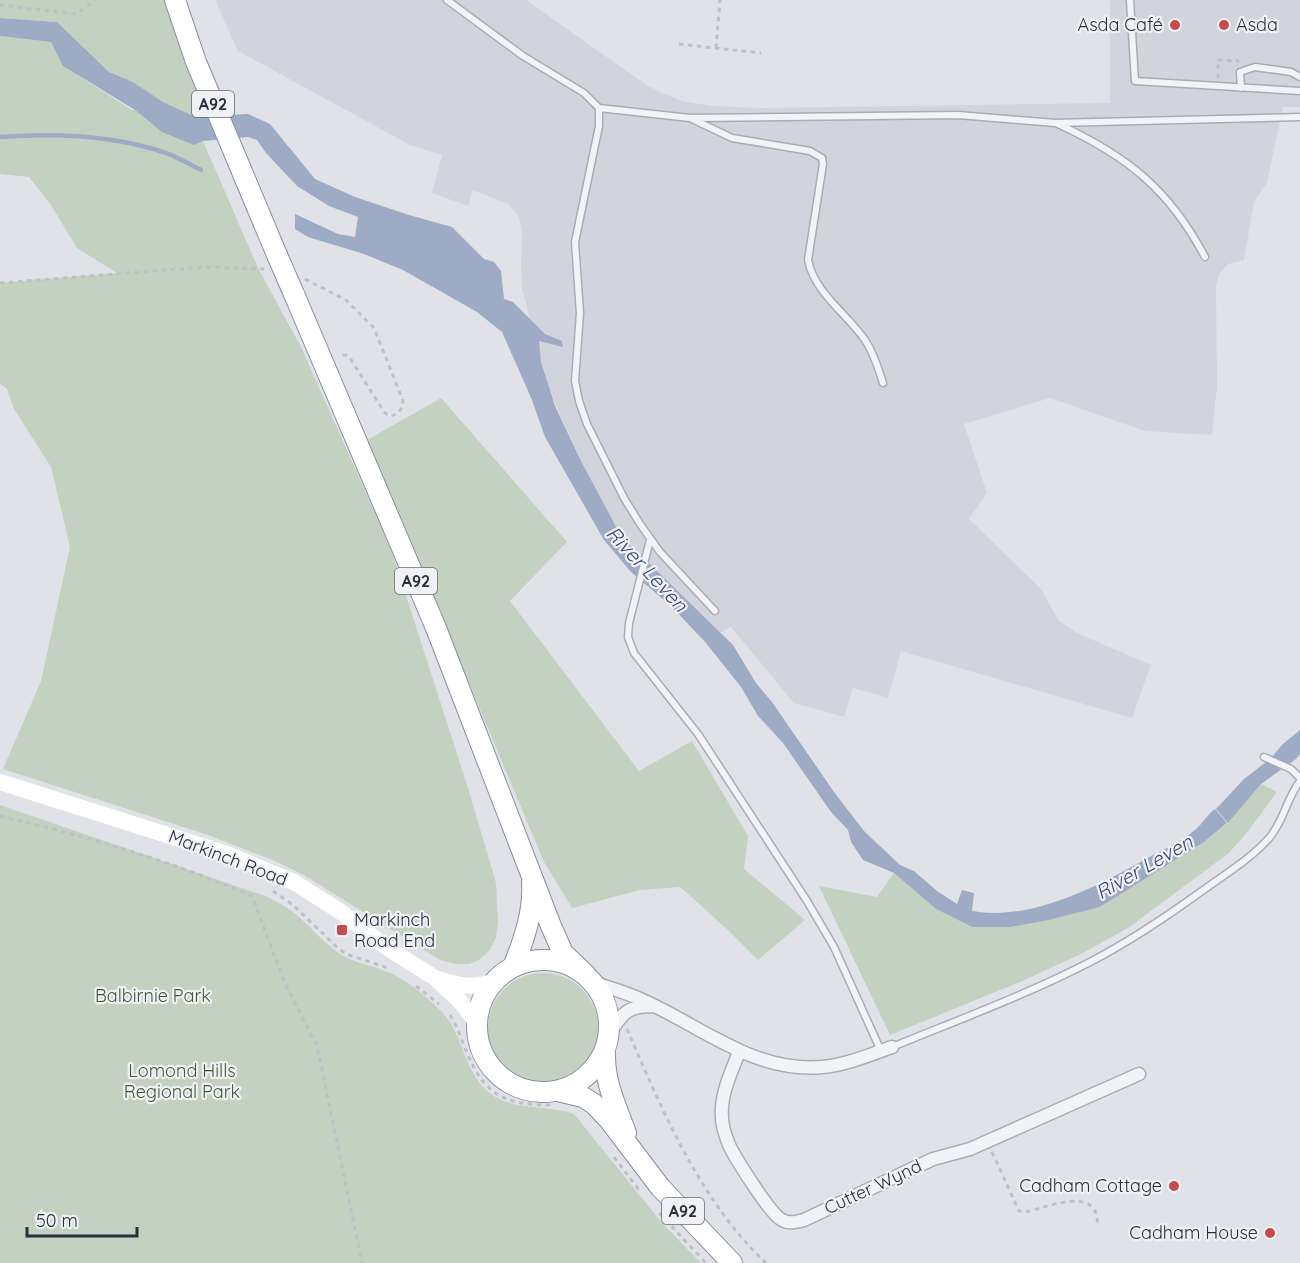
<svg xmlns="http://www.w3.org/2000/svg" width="1300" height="1263" viewBox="0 0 1300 1263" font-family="Quicksand,sans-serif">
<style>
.built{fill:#d2d4dd}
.green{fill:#c3d1c1}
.water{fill:#9dabc5}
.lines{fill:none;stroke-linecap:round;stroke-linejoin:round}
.stream{stroke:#9dabc5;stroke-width:4.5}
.service-casing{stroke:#a9acb5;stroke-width:9}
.minor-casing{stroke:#a9acb5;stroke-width:15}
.trunk-casing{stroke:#888d9d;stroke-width:22}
.path{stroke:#bec0c6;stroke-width:3;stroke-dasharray:4.5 4.5;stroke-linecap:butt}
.service{stroke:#f2f3f6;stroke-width:6}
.minor{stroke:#f2f3f6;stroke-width:12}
.secondary{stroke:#fff;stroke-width:16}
.trunk{stroke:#fff;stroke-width:20}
.trunk-bridge-casing{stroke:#888d9d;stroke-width:22;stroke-linecap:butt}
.trunk-bridge{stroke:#fff;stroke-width:20}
.poi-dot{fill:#c44d4d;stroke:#eff1f5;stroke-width:2}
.labels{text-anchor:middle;stroke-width:4.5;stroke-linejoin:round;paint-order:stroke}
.shield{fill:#eff1f5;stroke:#656875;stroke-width:1.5}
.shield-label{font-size:16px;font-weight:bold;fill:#2a2e3e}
.poi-label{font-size:18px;fill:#2a2e3e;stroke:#eff1f5;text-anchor:end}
.street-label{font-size:18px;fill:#2a2e3e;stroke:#eff1f5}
.park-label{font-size:18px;fill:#395938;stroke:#eff1f5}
.water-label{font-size:20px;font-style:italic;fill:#37476f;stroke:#eff1f5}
</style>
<rect width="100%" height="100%" fill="#e0e2e8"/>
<!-- built -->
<path class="built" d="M 215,0 L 526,0 L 648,86 L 663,93 L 682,101 L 712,106 L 761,108 L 1110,103 L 1110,0 L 1300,0 L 1300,107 L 1283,107 L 1267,183 L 1254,202 L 1244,260 L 1228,264 L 1219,274 L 1216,286 L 1217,386 L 1212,435 L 1145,431 L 1050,398 L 964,424 L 987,493 L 969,519 L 1041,589 L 1059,621 L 1077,633 L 1151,665 L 1132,718 L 901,651 L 888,698 L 853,688 L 844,717 L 794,703 L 731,627 L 720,633 L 621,536 L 604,506 L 581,461 L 546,383 L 522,288 L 521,265 L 522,228 L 518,215 L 508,204 L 473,190 L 468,206 L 432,193 L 442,155 L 410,145 L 238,51 Z"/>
<!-- green -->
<path class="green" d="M 0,0 L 175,0 L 231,146 L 196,117 L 163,102 L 133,82 L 109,72 L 57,22 L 0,18 Z
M 0,36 L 51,42 L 63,66 L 132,110 L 135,110 C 163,133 166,136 203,141 L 258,268 L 301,347 L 391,549 L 468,788 L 496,883 L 498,923 L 496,937 L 490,950 L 479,960 L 469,964 L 455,964 L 440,960 L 304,875 L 275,861 L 208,835 L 3,769 L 41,681 L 70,547 L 51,467 L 14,409 L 7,389 L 0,384 L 0,283 L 117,273 L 77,248 L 51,205 L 29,177 L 0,174 Z
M 441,398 L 567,542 L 510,601 L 639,771 L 692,741 L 748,836 L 744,869 L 805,920 L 758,960 L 727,929 L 680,887 L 640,890 L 572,908 L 544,862 L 367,440 Z
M 1261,784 L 1277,792 L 1249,830 L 1229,853 L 1128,928 L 1079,955 L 1020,982 L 890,1035 L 819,886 L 877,897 L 894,873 L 936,909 L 972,927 L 1100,907 L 1204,842 L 1228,823 Z
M 0,805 L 268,897 C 279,903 290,909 299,917 C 314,930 326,946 344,956 C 356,963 370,965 383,970 C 405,978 425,995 442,1012 C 465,1036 463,1073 491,1094 C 516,1112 547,1104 574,1114 L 662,1223 L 701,1263 L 0,1263 Z
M488 1028a55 55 0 1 1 110 0a55 55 0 1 1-110 0Z"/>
<!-- water -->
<path class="water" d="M 0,18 L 57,22 L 109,72 L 133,82 L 163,102 L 196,117 L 248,114 L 270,124 L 315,179 L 355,197 L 409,215 L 452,227 L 484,259 L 494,262 L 501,271 L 504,299 L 513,302 L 545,334 L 562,341 L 563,347 L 539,341 L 541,362 L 555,406 L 581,461 L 621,536 L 733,645 L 756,683 L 772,702 L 834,792 L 864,831 L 900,865 L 914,871 L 937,891 L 957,904 L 962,890 L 974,893 L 972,911 C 1033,922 1102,884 1153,855 C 1167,848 1184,840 1196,829 C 1203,823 1207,815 1215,809 L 1227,823 L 1204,842 L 1100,907 L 1048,920 L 1010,927 L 972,927 L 936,909 L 894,873 L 863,860 L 851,842 L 848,830 L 831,812 L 783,743 L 758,716 L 741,687 L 706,643 L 672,607 L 631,572 L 604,540 L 545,437 L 532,400 L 502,332 L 477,312 L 403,270 L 364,254 L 308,237 L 295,229 L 295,214 L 338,234 L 355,237 L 358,217 L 329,206 L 297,186 L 266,153 L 257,140 L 248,137 L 203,141 L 194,145 L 162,132 L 135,110 L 63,66 L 51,42 L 0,36 Z
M 1300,730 L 1300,754 L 1296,759 L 1261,784 L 1228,823 L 1216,809 L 1244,779 L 1270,759 L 1283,744 Z"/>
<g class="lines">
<!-- stream -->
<path class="stream" d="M 0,137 C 53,133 112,135 163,152 C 176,156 189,164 201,170"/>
<defs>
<path id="service" d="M 447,0 L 523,56 L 584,93 L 599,108 L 599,126 L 575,242 L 580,313 L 575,381 L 579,401 L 587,424 L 624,498 L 640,524 L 660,552 L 715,611
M 1130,0 L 1135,81 L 1300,91
M 1241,88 L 1240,72 L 1255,67 L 1291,72 L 1300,77
M 599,108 L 690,118 L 958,115 L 1055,123 L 1300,117
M 692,119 L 732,138 L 810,151 L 822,158 L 823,164 L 808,260 C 814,292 847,314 865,340 C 874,353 878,368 883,383
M 1058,124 C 1127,156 1169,189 1205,257
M 650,540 L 629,623 L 628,637 L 634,653 L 698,734 L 807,901 L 834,947 L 881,1051
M 1264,757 L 1291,769 L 1300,778
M 892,1047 C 958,1020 1026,995 1090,962 C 1129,942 1166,917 1202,891 C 1225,874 1251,859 1270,837 C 1284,820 1287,798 1300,781"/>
<path id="minor" d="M 593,982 C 609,988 625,992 640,999 C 700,1025 753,1073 822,1067 C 845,1065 870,1055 892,1047
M 609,1034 C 623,1013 626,1006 654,1006
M 739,1052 C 731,1073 720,1095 722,1118 C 722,1127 726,1137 729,1145 C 736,1159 770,1214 782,1220 C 789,1224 796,1222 804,1220 L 933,1159 L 970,1149 L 1139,1074"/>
<path id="trunk" d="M 175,0 L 196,62 L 277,255
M 294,294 L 436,628 L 551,926 L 563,953 L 586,975
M477 1026a66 66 0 1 1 132 0a66 66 0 1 1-132 0Z
M 513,967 C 524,940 534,911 532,882
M 605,1052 C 604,1081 616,1106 626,1133
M 558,1091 L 583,1097 L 594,1104 L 610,1121 L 660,1187 L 732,1263"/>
</defs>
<!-- service casing -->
<use href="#service" class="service-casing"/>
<!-- minor casing -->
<use href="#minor" class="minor-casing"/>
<!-- trunk casing -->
<use href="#trunk" class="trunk-casing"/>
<!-- path -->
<path class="path" d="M 0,5 L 76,14 L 96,0
M 679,44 L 761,53
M 716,48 L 720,0
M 1218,78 L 1218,60 L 1239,61
M 305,279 L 346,300 L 374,328 L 403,401 C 402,411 398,415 389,416 L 384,412 L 350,358 L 346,355 L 339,356
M 0,283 L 205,267 L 264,269
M 0,816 C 86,836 171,861 252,896 L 284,981 L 317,1046 L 362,1263
M 273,891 L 293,905 L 338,948 L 346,954 L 388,968
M 416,986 L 439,1004
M 450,1015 C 458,1027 462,1041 467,1053 C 485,1096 506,1105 551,1105
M 627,1029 C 662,1110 700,1201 766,1263
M 992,1152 L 1019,1211 L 1026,1212 C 1043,1208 1079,1193 1092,1207 C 1097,1212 1097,1219 1098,1226
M 614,1157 L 639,1190
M 659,1213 L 706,1263"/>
<!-- service -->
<use href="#service" class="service"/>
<!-- minor -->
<use href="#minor" class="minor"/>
<!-- secondary -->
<path class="secondary" d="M 0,782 L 224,853 L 294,882 L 341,912 L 386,947 L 435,978 L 459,1000 L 477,1023
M 439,979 C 459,986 474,989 494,981"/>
<!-- trunk -->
<use href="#trunk" class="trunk"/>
<defs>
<path id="trunk-bridge" d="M 277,255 L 294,294"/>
</defs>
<!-- trunk-bridge casing -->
<use href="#trunk-bridge" class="trunk-bridge-casing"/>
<!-- trunk-bridge -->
<use href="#trunk-bridge" class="trunk-bridge"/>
</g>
<!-- markers -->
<g class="poi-dot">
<circle cx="1175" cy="25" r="6"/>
<circle cx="1224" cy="25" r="6"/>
<rect x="336" y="924" width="12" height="12" rx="3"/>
<circle cx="1174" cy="1186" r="6"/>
<circle cx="1270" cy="1233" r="6"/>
</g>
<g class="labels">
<!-- shield labels -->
<g class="shield">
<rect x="192" y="91" width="42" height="26" rx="4.5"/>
<rect x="395" y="568" width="42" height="26" rx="4.5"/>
<rect x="662" y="1198" width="42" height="26" rx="4.5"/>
</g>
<g class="shield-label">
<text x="213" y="110">A92</text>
<text x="416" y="587">A92</text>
<text x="683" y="1217">A92</text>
</g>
<!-- poi labels -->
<g class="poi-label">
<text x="1163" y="31">Asda Café</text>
<text x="1236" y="31" text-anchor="start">Asda</text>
<text x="354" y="926" text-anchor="start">Markinch<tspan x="354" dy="21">Road End</tspan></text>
<text x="1162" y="1192">Cadham Cottage</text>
<text x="1258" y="1239">Cadham House</text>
</g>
<!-- street labels -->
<g class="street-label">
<text transform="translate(228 858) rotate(21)" y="6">Markinch Road</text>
<text transform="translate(873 1187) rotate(-25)" y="6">Cutter Wynd</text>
</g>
<!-- park labels -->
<g class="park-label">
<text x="153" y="1002">Balbirnie Park</text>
<text x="182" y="1077">Lomond Hills<tspan x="182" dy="21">Regional Park</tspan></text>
</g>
<!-- water labels -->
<g class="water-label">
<text transform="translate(647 569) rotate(47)" y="7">River Leven</text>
<text transform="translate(1144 867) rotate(-30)" y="7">River Leven</text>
</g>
</g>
<!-- scale -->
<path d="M27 1227v9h110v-9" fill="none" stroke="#2a2e3e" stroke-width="3"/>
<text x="36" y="1227" font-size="18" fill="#2a2e3e" stroke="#eff1f5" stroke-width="4.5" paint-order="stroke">50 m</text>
</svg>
